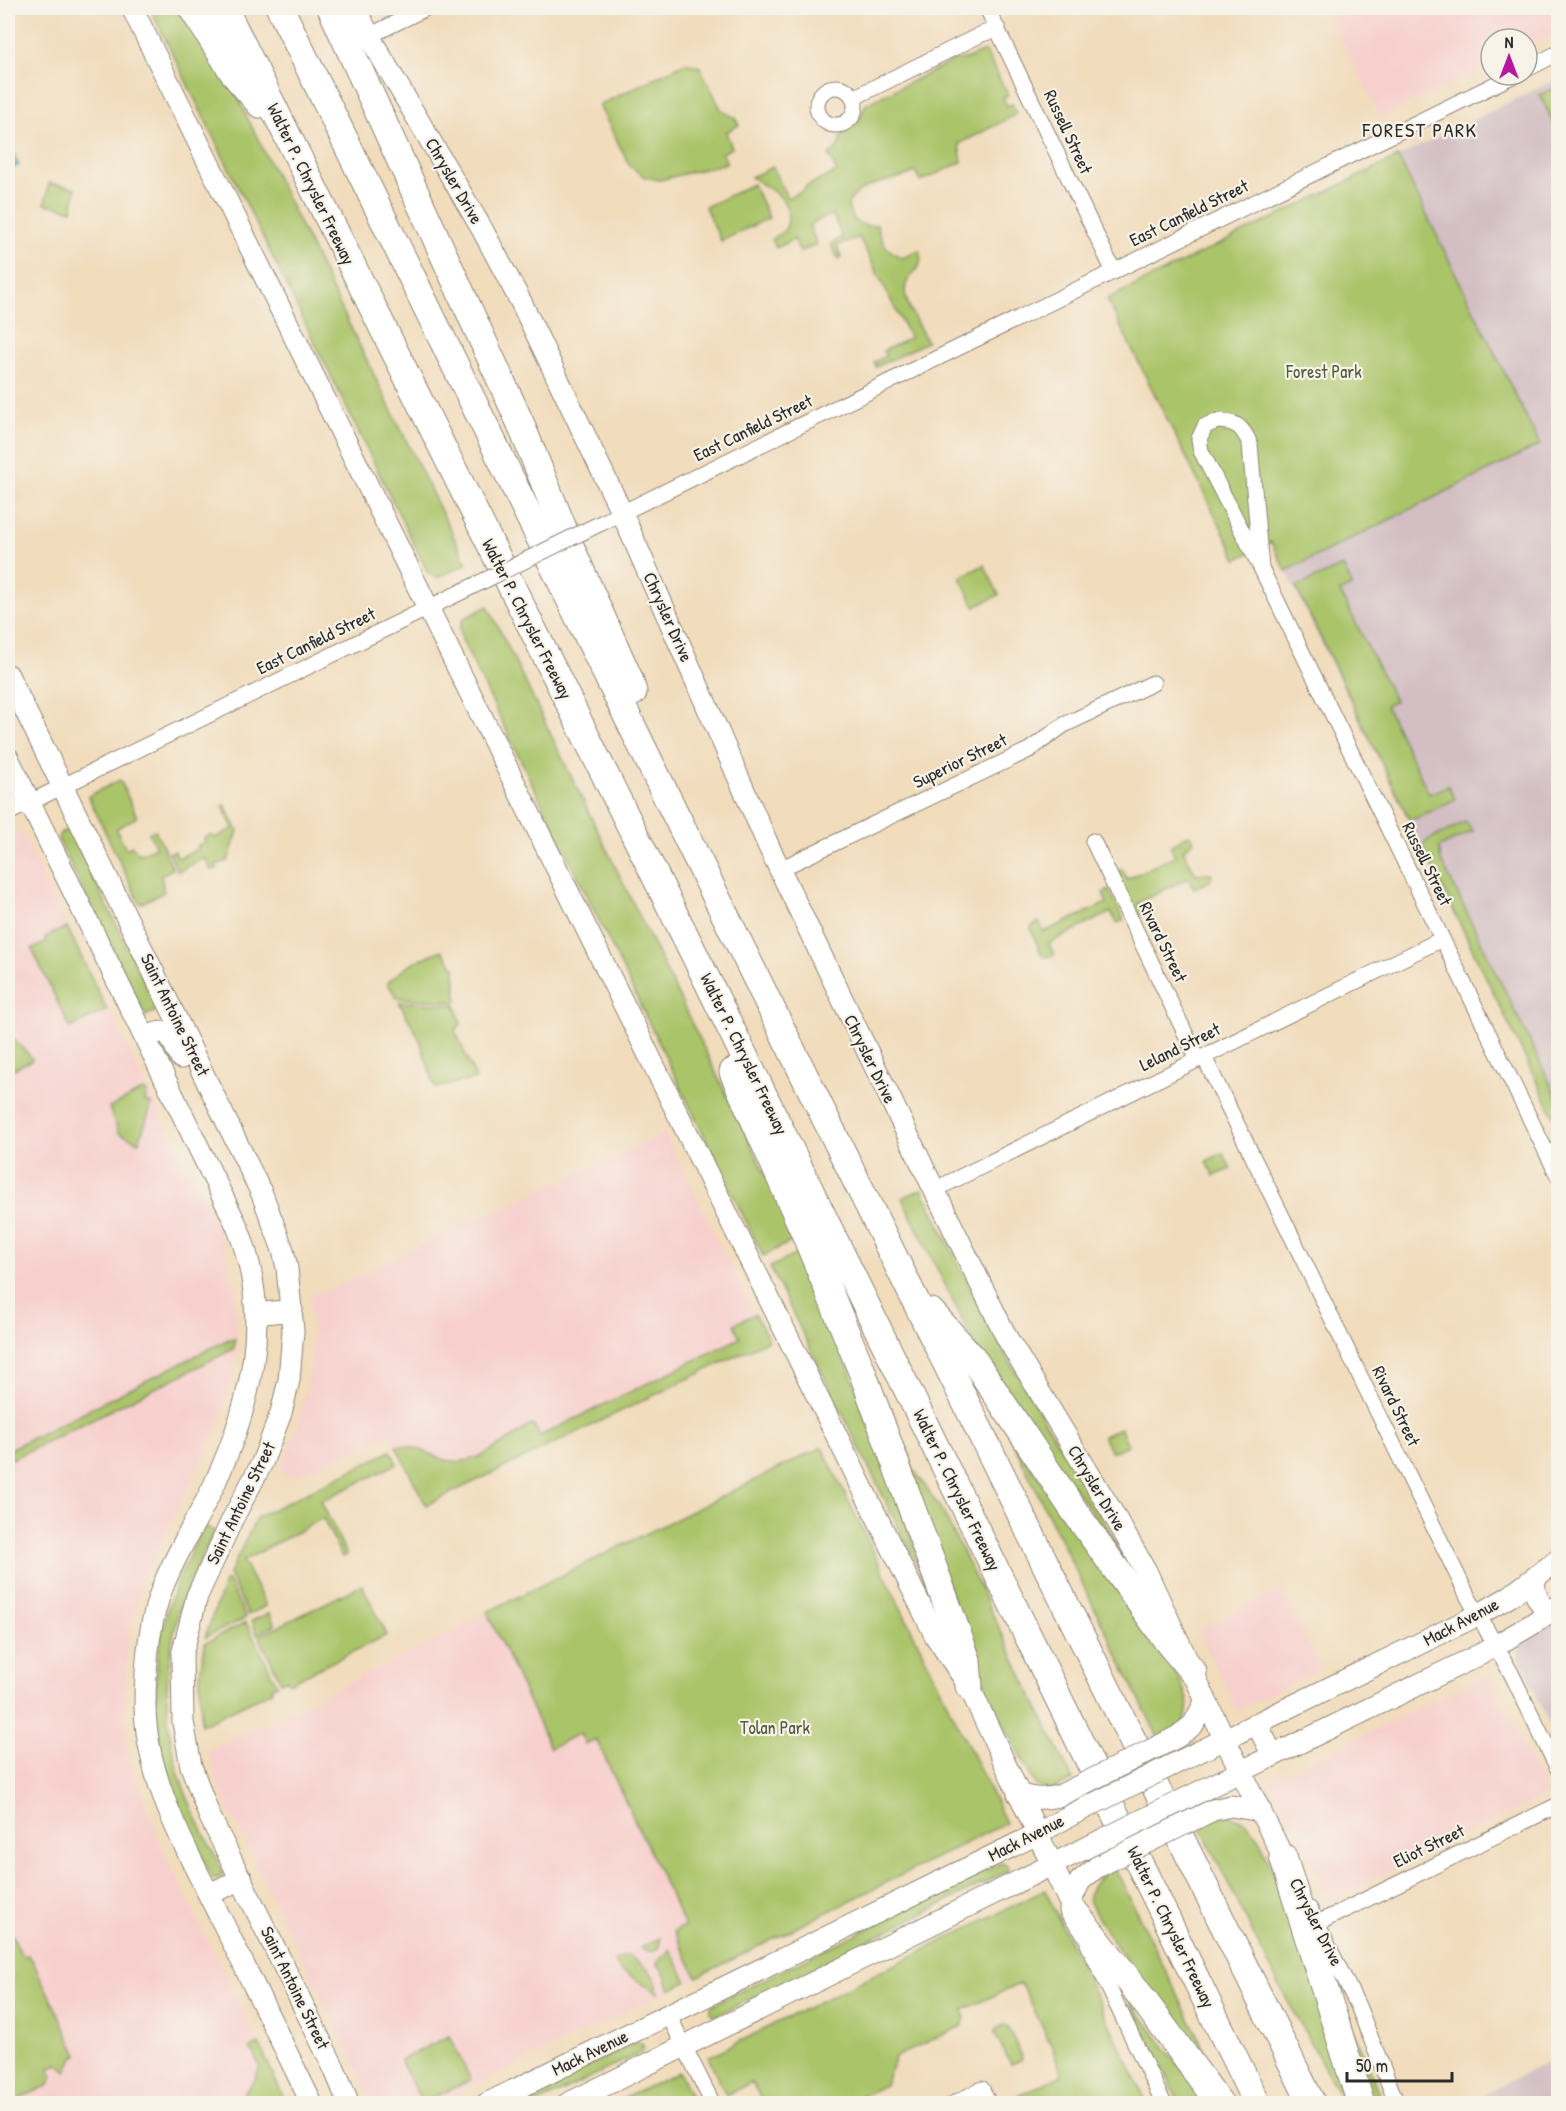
<svg xmlns="http://www.w3.org/2000/svg" width="1566" height="2111" viewBox="0 0 1566 2111" font-family="'Patrick Hand',sans-serif">
<style>
.built{fill:#f7d0cd}
.industrial{fill:#d2bec3}
.green{fill:#aac469;stroke:#6a784a;stroke-width:1.5}
.water{fill:#48afc7;stroke:#3a6d79;stroke-width:1.5}
.lines{fill:none;stroke-linecap:round;stroke-linejoin:round}
.street-casing{stroke:#8e8474;stroke-width:17}
.secondary-casing{stroke:#8e8474;stroke-width:23}
.highway-casing{stroke:#8e8474;stroke-width:29}
.street{stroke:#fff;stroke-width:15}
.secondary{stroke:#fff;stroke-width:21}
.highway{stroke:#fff;stroke-width:27}
.street-bridge-casing{stroke:#8e8474;stroke-width:17;stroke-linecap:butt}
.secondary-bridge-casing{stroke:#8e8474;stroke-width:23;stroke-linecap:butt}
.street-bridge{stroke:#fff;stroke-width:15}
.secondary-bridge{stroke:#fff;stroke-width:21}
.labels{text-anchor:middle;stroke-width:4.5;stroke-linejoin:round;paint-order:stroke}
.street-label{font-size:18px;fill:#2b2b2b;stroke:#f7f3e8}
.park-label{font-size:18px;fill:#51593e;stroke:#f7f3e8}
.neighbourhood-label{font-size:20px;letter-spacing:1.5px;fill:#2b2b2b;stroke:#f7f3e8}
</style>
<rect width="100%" height="100%" fill="#f7f3e8"/>
<filter id="ink" filterUnits="userSpaceOnUse"><feTurbulence type="fractalNoise" baseFrequency=".0167" numOctaves="2"/><feDisplacementMap in="SourceGraphic" scale="12" xChannelSelector="R" yChannelSelector="G"/><feConvolveMatrix kernelMatrix="1 2 1 2 8 2 1 2 1" color-interpolation-filters="sRGB"/></filter>
<filter id="wash" filterUnits="userSpaceOnUse"><feTurbulence type="fractalNoise" baseFrequency=".008" numOctaves="4" result="noise"/><feDisplacementMap in="SourceGraphic" scale="24" xChannelSelector="R" yChannelSelector="G"/><feGaussianBlur stdDeviation="1.35" result="paint"/><feColorMatrix in="noise" values="0 0 0 0 0 0 0 0 0 0 0 0 0 0 0 0 0 1.4 0 .05"/><feComposite in="paint" operator="in"/></filter>
<g filter="url(#wash)">
<rect width="100%" height="100%" fill="#f1dcbc"/>
<!-- built -->
<path class="built" d="M 1326,8 L 1558,8 L 1558,31 L 1527,46 L 1527,39 L 1491,39 L 1491,64 L 1380,118 Z
M 20,830 L 222,1238 L 235,1291 L 237,1340 L 232,1377 L 220,1419 L 207,1449 L 143,1580 L 137,1598 L 128,1641 L 124,1719 L 129,1759 L 165,1854 L 288,2103 L 8,2104 L 8,836 Z
M 665,1133 L 765,1337 L 425,1504 L 391,1434 L 291,1478 L 280,1471 L 295,1434 L 308,1385 L 312,1348 L 310,1293 L 329,1290 L 420,1245 Z
M 1282,1589 L 1321,1669 L 1237,1710 L 1198,1630 Z
M 487,1612 L 550,1748 L 580,1733 L 596,1739 L 685,1926 L 674,1932 L 697,1977 L 455,2095 L 429,2103 L 373,2103 L 221,1793 L 208,1751 L 459,1629 Z
M 1488,1675 L 1547,1794 L 1329,1901 L 1269,1781 Z"/>
<!-- industrial -->
<path class="industrial" d="M 1558,78 L 1558,1125 L 1286,571 L 1540,445 L 1398,157 Z
M 1558,1617 L 1558,1742 L 1519,1658 L 1519,1650 L 1525,1640 Z
M 1558,2057 L 1558,2103 L 1467,2103 Z"/>
<!-- green -->
<path class="green" d="M 150,8 L 179,8 L 225,72 L 467,564 L 437,578 L 428,573 Z
M 985,51 L 1008,95 L 1003,97 L 1007,106 L 1012,104 L 1017,114 L 959,144 L 962,162 L 921,181 L 915,172 C 893,183 861,180 848,204 C 850,221 861,228 877,225 C 880,242 888,252 903,258 L 919,250 C 927,272 905,271 905,291 C 904,303 921,330 927,342 L 876,367 L 874,362 L 886,356 L 883,351 L 910,338 L 859,237 L 837,246 L 841,257 L 838,259 L 831,244 L 842,237 L 832,214 L 809,225 L 817,244 L 800,252 L 794,239 L 776,248 L 772,239 C 781,234 789,229 788,217 C 788,194 767,189 751,177 L 773,167 L 787,198 L 806,189 L 805,187 L 837,172 L 829,155 C 837,151 840,144 841,135 L 857,124 L 866,104 L 953,61 L 965,59 Z
M 685,63 L 700,67 L 721,109 L 724,112 L 734,117 L 739,125 L 726,132 L 732,148 L 722,153 L 727,163 L 660,180 L 645,177 L 630,166 L 599,105 Z
M 1558,86 L 1558,132 L 1540,95 Z
M 1398,157 L 1540,445 L 1286,571 L 1271,542 L 1237,559 L 1107,299 Z
M 49,183 L 76,188 L 72,210 L 45,204 Z
M 753,184 L 769,218 L 721,241 L 705,207 Z
M 984,565 L 999,595 L 975,607 L 960,577 Z
M 1343,566 L 1352,585 L 1340,592 L 1395,701 L 1386,706 L 1429,794 L 1448,786 L 1455,799 L 1417,818 L 1409,819 L 1296,587 Z
M 488,606 L 797,1239 L 763,1256 L 462,640 L 460,629 L 463,619 Z
M 120,780 L 137,817 L 116,829 L 126,849 L 132,846 L 139,854 L 156,847 L 149,833 L 155,830 L 173,869 L 161,875 L 164,892 L 140,904 L 88,796 Z
M 225,805 L 238,831 L 228,861 L 216,865 L 217,869 L 211,870 L 205,858 L 178,871 L 169,853 L 174,851 L 178,858 L 198,849 L 197,846 L 205,842 L 204,838 L 211,835 L 214,838 L 233,829 L 223,806 Z
M 1466,822 L 1473,831 L 1439,847 L 1441,860 L 1558,1099 L 1558,1125 L 1422,846 L 1428,840 Z
M 66,831 L 71,832 L 158,1010 L 145,1016 L 58,839 L 61,832 Z
M 1191,835 L 1194,841 L 1183,850 L 1196,874 L 1211,873 L 1212,876 L 1210,881 L 1194,888 L 1188,878 L 1138,903 L 1143,914 L 1137,917 L 1115,872 L 1122,869 L 1127,879 L 1175,856 L 1170,846 L 1186,836 Z
M 1109,890 L 1124,920 L 1117,923 L 1111,912 L 1049,943 L 1054,955 L 1045,957 L 1041,954 L 1031,929 L 1032,926 L 1039,922 L 1044,932 L 1107,903 L 1103,893 Z
M 67,927 L 107,1010 L 70,1028 L 32,949 L 45,943 L 45,937 Z
M 442,950 L 455,968 L 457,1000 L 455,1002 L 397,998 L 388,984 L 389,981 L 412,963 Z
M 399,1002 L 456,1005 L 461,1024 L 455,1030 L 476,1079 L 435,1088 L 420,1040 Z
M 8,1034 L 32,1058 L 32,1060 L 8,1072 Z
M 143,1090 L 147,1092 L 145,1102 L 152,1104 L 139,1142 L 119,1133 L 109,1108 Z
M 1223,1153 L 1231,1169 L 1214,1176 L 1207,1162 L 1208,1160 Z
M 922,1189 L 990,1328 L 1139,1580 L 977,1349 L 902,1198 Z
M 805,1250 L 933,1597 L 770,1267 Z
M 755,1314 L 769,1340 L 426,1505 L 396,1446 C 412,1444 431,1455 446,1460 C 476,1469 507,1438 532,1425 L 534,1426 L 540,1436 L 740,1338 L 734,1324 Z
M 229,1339 L 235,1339 L 234,1348 L 232,1350 L 8,1461 L 8,1450 Z
M 1120,1428 L 1128,1445 L 1111,1453 L 1103,1436 Z
M 1010,1437 L 1174,1670 C 1185,1692 1193,1701 1183,1726 L 1159,1739 Z
M 901,1440 L 910,1454 L 907,1459 L 944,1514 L 1073,1780 L 1050,1790 L 1036,1786 L 986,1689 L 896,1444 Z
M 822,1447 L 1006,1823 L 697,1977 L 674,1931 L 685,1926 L 596,1739 L 585,1744 L 580,1733 L 550,1748 L 487,1612 Z
M 391,1451 L 397,1464 L 321,1501 L 347,1555 L 342,1557 L 323,1518 L 243,1561 L 266,1606 L 248,1615 L 229,1574 L 257,1517 Z
M 204,1526 L 215,1531 C 203,1554 190,1577 182,1601 C 165,1656 161,1717 178,1772 C 189,1807 207,1839 223,1872 L 221,1877 L 213,1879 L 211,1876 C 197,1847 182,1818 171,1788 C 152,1731 151,1668 167,1611 C 176,1581 190,1554 204,1526 Z
M 228,1581 L 246,1618 L 205,1637 L 225,1582 Z
M 362,1585 L 387,1635 L 289,1683 L 287,1679 L 281,1682 L 259,1636 Z
M 269,1613 L 275,1625 L 257,1634 L 252,1621 Z
M 246,1622 L 277,1685 L 271,1687 L 272,1691 L 201,1725 L 200,1676 L 205,1643 Z
M 1223,1815 C 1232,1817 1241,1818 1248,1825 C 1260,1837 1267,1858 1274,1873 C 1306,1947 1326,2026 1349,2103 L 1344,2103 L 1280,1987 L 1199,1825 Z
M 1001,1863 L 1007,1865 L 1008,1871 L 1006,1872 L 718,2015 L 714,2016 L 710,2012 L 712,2005 Z
M 1115,1868 L 1223,2087 C 1203,2060 1089,1919 1089,1897 C 1090,1882 1104,1875 1115,1868 Z
M 1045,1890 L 1147,2103 L 1008,2103 L 1007,2101 L 1062,2075 L 1052,2047 L 1021,1983 L 963,2010 L 965,2018 L 962,2026 L 895,2057 L 885,2085 L 846,2103 L 763,2103 L 752,2082 L 726,2095 L 708,2057 Z
M 8,1926 L 22,1956 L 28,1955 L 32,1960 L 78,2055 L 73,2057 L 66,2072 L 59,2064 L 50,2068 L 52,2077 L 49,2085 L 8,2104 L 8,2097 L 11,2087 L 8,2088 Z
M 660,1938 C 661,1952 650,1954 640,1948 Z
M 670,1949 L 687,1982 L 670,1990 L 665,1974 L 657,1963 Z
M 627,1955 C 642,1965 658,1973 658,1993 L 620,1970 L 615,1961 Z
M 1127,1997 L 1207,2103 L 1180,2103 Z
M 1341,2000 L 1383,2103 L 1367,2103 Z
M 1003,2025 L 1007,2026 L 1022,2056 L 1021,2060 L 1011,2064 L 995,2034 L 995,2030 Z
M 449,2036 L 471,2080 L 422,2103 L 400,2060 Z
M 636,2042 L 642,2044 L 644,2048 L 640,2053 L 538,2103 L 514,2104 Z
M 259,2044 L 286,2103 L 234,2103 C 241,2097 261,2077 259,2066 C 258,2061 253,2053 250,2048 Z
M 679,2072 L 694,2103 L 614,2103 Z"/>
<!-- water -->
<path class="water" d="M 8,142 L 19,165 L 8,172 Z"/>
</g>
<g filter="url(#ink)">
<g class="lines">
<defs>
<path id="street" d="M 987,8 L 1114,272
M 369,36 L 426,8
M 1527,69 L 1558,53
M817 106a19 19 0 1 1 38 0a19 19 0 1 1-38 0Z
M 853,98 L 982,34 L 998,29
M 1217,421 C 1237,422 1242,426 1250,444 L 1261,568 L 1201,451 L 1199,439 L 1205,426 Z
M 587,530 L 1514,75
M 1261,568 L 1558,1176
M 8,813 L 461,592
M 1093,841 L 1198,1060
M 780,869 L 1029,750 L 1064,725 L 1153,683
M 1204,1057 L 1468,1597 L 1511,1673 L 1558,1769
M 934,1190 L 1442,939
M 1310,1909 L 1358,2006 L 1397,2104
M 1318,1923 L 1558,1805
M 1088,1944 L 1164,2104
M 668,2014 L 713,2104
M 953,2104 L 982,2089 L 989,2104"/>
<path id="secondary" d="M 132,8 L 936,1637 L 969,1686 L 1073,1910
M 356,8 L 369,36 L 482,229 L 522,304 L 622,513 L 769,847 L 929,1179 L 1007,1338 L 1111,1510 L 1146,1571 L 1209,1707 L 1283,1857
M 8,675 L 262,1194 L 283,1250 L 287,1268 L 293,1331 L 289,1380 L 281,1413 L 262,1463 L 233,1518 L 197,1596 L 182,1655 L 183,1722 L 191,1766 L 209,1815 L 334,2068 L 349,2104
M 8,758 L 237,1226 C 273,1315 253,1401 214,1485 C 198,1519 177,1551 163,1586 C 148,1623 145,1666 145,1706 C 146,1782 188,1852 220,1917 C 251,1979 281,2041 312,2104
M 146,1038 C 154,1034 159,1030 169,1034 L 181,1058
M 256,1314 L 292,1310
M 1535,1579 C 1533,1594 1538,1603 1550,1612
M 1257,1724 L 1273,1756
M 1177,1737 L 1193,1725 L 1206,1700
M 1168,1767 L 1478,1615 L 1509,1597 L 1558,1560
M 1203,1790 L 1481,1654 L 1531,1625 L 1558,1606
M 1018,1794 C 1034,1799 1045,1800 1061,1795
M 1213,1810 L 1231,1806 L 1261,1811
M 209,1894 L 242,1879
M 1070,1903 L 1080,1881 L 1097,1867
M 486,2104 L 1037,1834 L 1071,1815
M 567,2104 L 1108,1837"/>
<path id="highway" d="M 192,8 L 235,75 L 260,104
M 224,8 L 709,984 L 1257,2104
M 280,8 L 654,771 L 1312,2104
M 331,8 L 519,420 L 573,553 L 630,681 L 633,692
M 733,1072 L 804,1231 L 863,1374 L 967,1660 L 969,1686
M 931,1312 L 971,1356 L 1073,1509 L 1168,1642 L 1193,1672
M 1283,1857 L 1361,2104
M 1073,1910 L 1131,1983 L 1220,2104"/>
</defs>
<!-- street casing -->
<use href="#street" class="street-casing"/>
<!-- secondary casing -->
<use href="#secondary" class="secondary-casing"/>
<!-- highway casing -->
<use href="#highway" class="highway-casing"/>
<!-- street -->
<use href="#street" class="street"/>
<!-- secondary -->
<use href="#secondary" class="secondary"/>
<!-- highway -->
<use href="#highway" class="highway"/>
<defs>
<path id="street-bridge" d="M 461,592 L 587,530"/>
<path id="secondary-bridge" d="M 1061,1795 L 1177,1737
M 1071,1815 L 1168,1767
M 1108,1837 L 1203,1790
M 1097,1867 L 1213,1810"/>
</defs>
<!-- street-bridge casing -->
<use href="#street-bridge" class="street-bridge-casing"/>
<!-- secondary-bridge casing -->
<use href="#secondary-bridge" class="secondary-bridge-casing"/>
<!-- street-bridge -->
<use href="#street-bridge" class="street-bridge"/>
<!-- secondary-bridge -->
<use href="#secondary-bridge" class="secondary-bridge"/>
</g>
</g>
<g class="labels">
<!-- street labels -->
<g class="street-label">
<text transform="translate(1068 132) rotate(65)" y="6">Russell Street</text>
<text transform="translate(454 181) rotate(60)" y="6">Chrysler Drive</text>
<text transform="translate(311 184) rotate(64)" y="6">Walter P. Chrysler Freeway</text>
<text transform="translate(1189 213) rotate(-26)" y="6">East Canfield Street</text>
<text transform="translate(753 428) rotate(-26)" y="6">East Canfield Street</text>
<text transform="translate(668 617) rotate(66)" y="6">Chrysler Drive</text>
<text transform="translate(527 619) rotate(63)" y="6">Walter P. Chrysler Freeway</text>
<text transform="translate(316 641) rotate(-26)" y="6">East Canfield Street</text>
<text transform="translate(960 761) rotate(-26)" y="6">Superior Street</text>
<text transform="translate(1427 864) rotate(64)" y="6">Russell Street</text>
<text transform="translate(1163 942) rotate(64)" y="6">Rivard Street</text>
<text transform="translate(175 1015) rotate(64)" y="6">Saint Antoine Street</text>
<text transform="translate(1180 1047) rotate(-26)" y="6">Leland Street</text>
<text transform="translate(744 1054) rotate(64)" y="6">Walter P. Chrysler Freeway</text>
<text transform="translate(870 1059) rotate(64)" y="6">Chrysler Drive</text>
<text transform="translate(1396 1406) rotate(64)" y="6">Rivard Street</text>
<text transform="translate(1097 1488) rotate(59)" y="6">Chrysler Drive</text>
<text transform="translate(957 1490) rotate(64)" y="6">Walter P. Chrysler Freeway</text>
<text transform="translate(241 1503) rotate(-64)" y="6">Saint Antoine Street</text>
<text transform="translate(1461 1622) rotate(-28)" y="6">Mack Avenue</text>
<text transform="translate(1026 1838) rotate(-27)" y="6">Mack Avenue</text>
<text transform="translate(1429 1846) rotate(-26)" y="6">Eliot Street</text>
<text transform="translate(1316 1922) rotate(63)" y="6">Chrysler Drive</text>
<text transform="translate(1171 1927) rotate(64)" y="6">Walter P. Chrysler Freeway</text>
<text transform="translate(295 1988) rotate(64)" y="6">Saint Antoine Street</text>
<text transform="translate(590 2053) rotate(-26)" y="6">Mack Avenue</text>
</g>
<!-- park labels -->
<g class="park-label">
<text x="1324" y="378">Forest Park</text>
<text x="775" y="1734">Tolan Park</text>
</g>
<!-- neighbourhood labels -->
<g class="neighbourhood-label">
<text x="1420" y="137">FOREST PARK</text>
</g>
</g>
<!-- margin -->
<rect width="1566" height="2111" fill="none" stroke="#f7f3e8" stroke-width="30"/>
<!-- north arrow -->
<g transform="translate(1509 57)"><circle r="28" fill="#f7f3e8" stroke="#a5a39c" stroke-width="1.5"/>
<path d="M0-4.5L10 22L0 15L-10 22Z" fill="#b5179e"/>
<text y="-9" font-size="16" font-weight="bold" text-anchor="middle" fill="#2b2b2b">N</text>
</g>
<!-- scale -->
<path d="M1347 2072v9h105v-9" fill="none" stroke="#2b2b2b" stroke-width="3"/>
<text x="1356" y="2072" font-size="18" fill="#2b2b2b" stroke="#f7f3e8" stroke-width="4.5" paint-order="stroke">50 m</text>
</svg>
